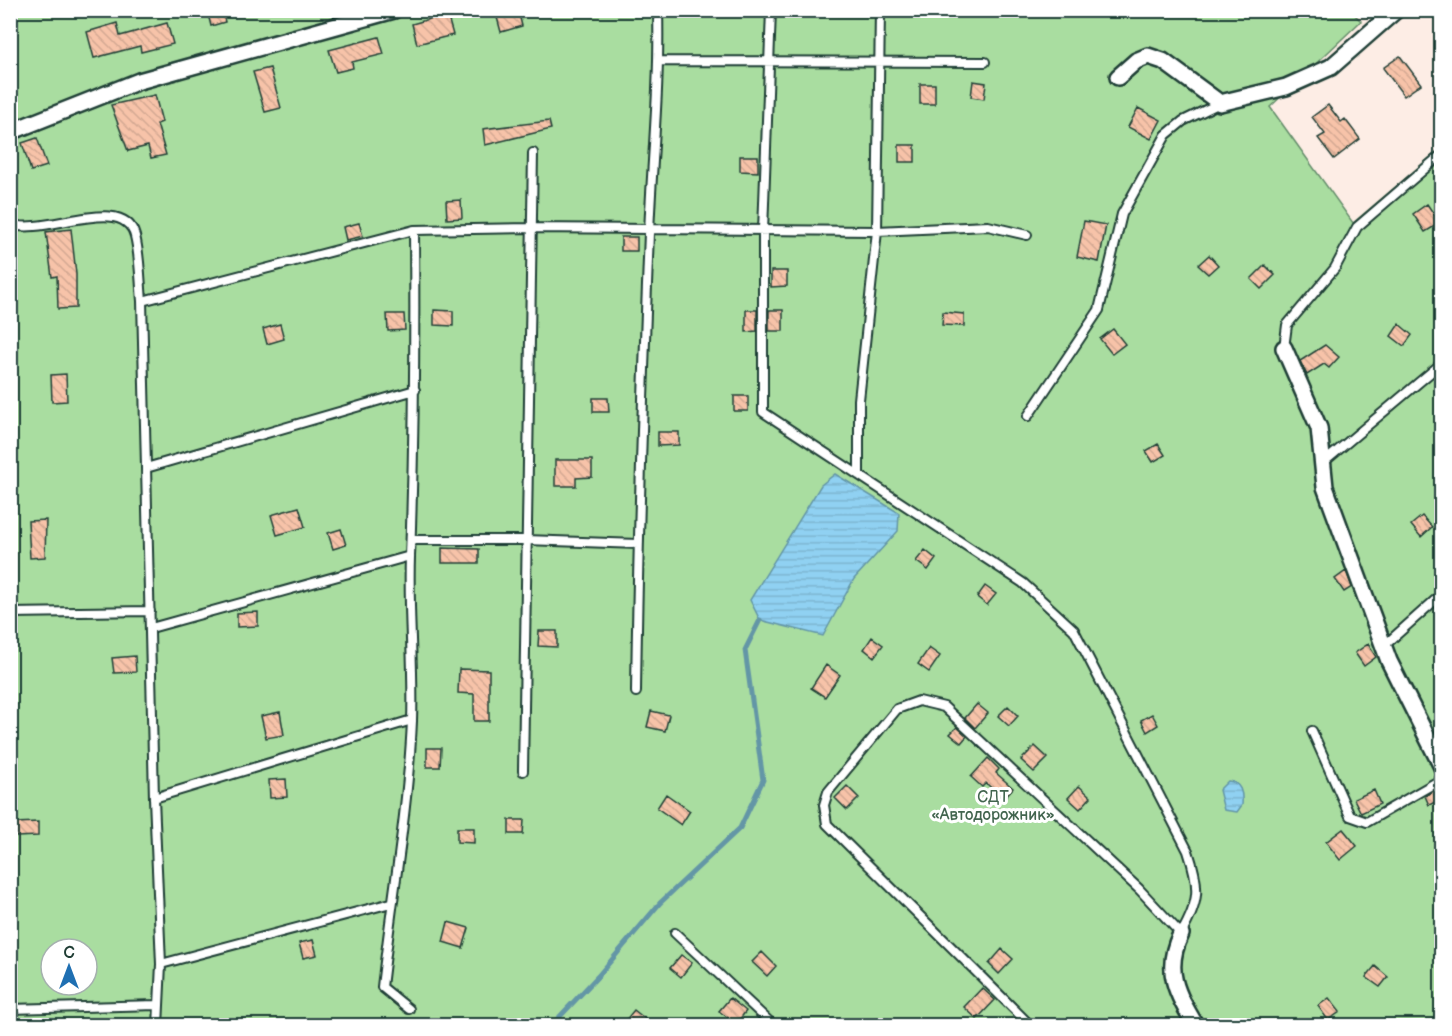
<svg xmlns="http://www.w3.org/2000/svg" width="1452" height="1036" viewBox="0 0 1452 1036" font-family="'Balsamiq Sans',sans-serif">
<style>
.garden{fill:#a9dda0;stroke:#648d6a;stroke-width:1.5;fill-rule:evenodd}
.water{fill:url(#water-rules);stroke:#6396a6;stroke-width:1.5}
.lines{fill:none;stroke-linecap:round;stroke-linejoin:round}
.stream{stroke:#6396a6;stroke-width:5}
.building{fill:url(#building-back-hatch);stroke:#1f3d34;stroke-width:1.5}
.lane-casing{stroke:#1f3d34;stroke-width:12}
.street-casing{stroke:#1f3d34;stroke-width:20}
.lane{stroke:#fff;stroke-width:8}
.street{stroke:#fff;stroke-width:15}
.labels{text-anchor:middle;stroke-width:6;stroke-linejoin:round;paint-order:stroke}
.park-label{font-size:16px;fill:#42654f;stroke:#fff}
</style>
<defs>
<pattern id="water-rules" width="6" height="5" patternUnits="userSpaceOnUse" patternTransform="scale(1.5)"><rect width="6" height="5" fill="#90d1f2"/><path d="M0 2.5h6" fill="none" stroke="#7cb4d0"/></pattern>
<pattern id="building-back-hatch" width="6" height="6" patternUnits="userSpaceOnUse" patternTransform="scale(1.5)"><rect width="6" height="6" fill="#f7c3a9"/><path d="M-1 5l2 2M0 0l6 6M5-1l2 2" fill="none" stroke="#d3a892"/></pattern>
</defs>
<rect width="100%" height="100%" fill="#fdede5"/>
<filter id="ink" filterUnits="userSpaceOnUse"><feTurbulence type="fractalNoise" baseFrequency=".0167" numOctaves="2"/><feDisplacementMap in="SourceGraphic" scale="12" xChannelSelector="R" yChannelSelector="G"/><feConvolveMatrix kernelMatrix="1 2 1 2 8 2 1 2 1" color-interpolation-filters="sRGB"/></filter>
<g filter="url(#ink)">
<!-- garden -->
<path class="garden" d="M 10,11 L 1351,11 L 1361,21 L 1270,107 L 1353,223 L 1441,148 L 1441,1025 L 11,1025 ZM 51,949 L 87,949 L 87,985 L 51,985 Z"/>
<!-- water -->
<path class="water" d="M 835,474 L 899,513 L 898,531 L 854,579 L 823,636 L 760,620 L 750,600 L 821,485 Z
M 1228,781 C 1241,782 1243,793 1242,805 L 1237,812 L 1224,810 L 1219,790 Z"/>
<g class="lines">
<!-- stream -->
<path class="stream" d="M 551,1026 L 598,976 L 660,903 L 740,828 L 763,780 L 745,650 L 760,620"/>
</g>
<!-- building -->
<path class="building" d="M 207,10 L 222,10 L 225,22 L 211,26 Z
M 495,10 L 518,10 L 522,26 L 501,32 Z
M 447,14 L 453,35 L 417,44 L 412,24 Z
M 117,23 L 120,36 L 167,23 L 173,44 L 141,52 L 140,46 L 94,58 L 87,32 Z
M 379,37 L 384,54 L 352,62 L 353,68 L 336,72 L 329,50 Z
M 1400,56 L 1421,84 L 1404,96 L 1383,68 Z
M 270,68 L 281,108 L 265,112 L 253,72 Z
M 973,81 L 986,83 L 984,99 L 971,97 Z
M 920,84 L 935,84 L 935,104 L 920,104 Z
M 155,95 L 162,122 L 157,124 L 166,155 L 151,158 L 148,146 L 128,151 L 111,105 Z
M 1328,105 L 1341,122 L 1345,119 L 1360,139 L 1334,159 L 1318,138 L 1325,134 L 1312,117 Z
M 1138,108 L 1161,120 L 1151,139 L 1128,127 Z
M 549,121 L 551,129 L 485,145 L 483,129 Z
M 37,138 L 47,166 L 31,171 L 22,143 Z
M 899,145 L 915,145 L 915,162 L 899,162 Z
M 740,156 L 758,156 L 758,172 L 740,171 Z
M 461,200 L 462,218 L 447,219 L 446,201 Z
M 1427,204 L 1440,223 L 1425,232 L 1413,214 Z
M 1084,221 L 1106,225 L 1099,262 L 1077,257 Z
M 359,223 L 363,236 L 346,240 L 343,227 Z
M 71,229 L 76,274 L 76,308 L 58,309 L 57,276 L 52,277 L 46,232 Z
M 621,237 L 637,237 L 637,251 L 621,251 Z
M 1209,255 L 1218,265 L 1208,274 L 1198,265 Z
M 1265,265 L 1275,275 L 1261,289 L 1251,279 Z
M 771,271 L 787,271 L 787,286 L 771,287 Z
M 434,310 L 453,311 L 453,326 L 434,325 Z
M 746,310 L 757,310 L 757,331 L 746,332 Z
M 769,310 L 783,310 L 783,331 L 769,331 Z
M 943,312 L 964,314 L 964,326 L 942,325 Z
M 387,314 L 404,314 L 405,330 L 388,331 Z
M 280,324 L 284,339 L 267,344 L 263,329 Z
M 1399,324 L 1412,335 L 1404,346 L 1391,336 Z
M 1113,329 L 1125,344 L 1112,354 L 1100,339 Z
M 1325,345 L 1339,357 L 1329,368 L 1324,364 L 1307,375 L 1300,361 Z
M 66,374 L 67,401 L 52,402 L 51,375 Z
M 734,396 L 748,396 L 748,411 L 734,411 Z
M 593,398 L 608,398 L 609,412 L 593,412 Z
M 658,432 L 679,432 L 679,445 L 658,446 Z
M 1158,444 L 1165,455 L 1153,462 L 1146,451 Z
M 555,460 L 592,460 L 592,477 L 576,478 L 576,486 L 555,486 Z
M 299,507 L 305,527 L 277,535 L 271,515 Z
M 1422,516 L 1432,527 L 1421,537 L 1411,525 Z
M 46,520 L 45,557 L 30,558 L 28,521 Z
M 341,529 L 346,545 L 333,549 L 328,533 Z
M 442,548 L 479,549 L 479,563 L 442,563 Z
M 925,550 L 936,559 L 928,570 L 916,561 Z
M 1346,571 L 1352,587 L 1344,592 L 1335,579 Z
M 985,586 L 996,594 L 987,605 L 977,597 Z
M 258,612 L 258,626 L 237,627 L 237,613 Z
M 539,631 L 557,631 L 557,647 L 538,646 Z
M 872,637 L 883,645 L 874,657 L 864,649 Z
M 1368,644 L 1376,657 L 1364,666 L 1355,653 Z
M 929,648 L 940,656 L 929,672 L 918,664 Z
M 135,656 L 136,672 L 114,673 L 112,658 Z
M 826,665 L 840,675 L 825,697 L 811,688 Z
M 459,669 L 489,670 L 489,721 L 474,721 L 474,694 L 458,693 Z
M 977,704 L 988,713 L 975,728 L 965,718 Z
M 1008,706 L 1018,716 L 1009,726 L 998,716 Z
M 651,711 L 669,715 L 665,731 L 647,727 Z
M 280,712 L 284,735 L 266,738 L 261,716 Z
M 1152,714 L 1158,725 L 1147,732 L 1141,720 Z
M 957,727 L 967,736 L 961,743 L 950,734 Z
M 1035,746 L 1048,758 L 1034,772 L 1021,760 Z
M 427,748 L 441,748 L 440,767 L 427,767 Z
M 988,758 L 999,769 L 996,773 L 1013,788 L 1003,799 L 986,783 L 982,787 L 971,777 Z
M 286,779 L 287,797 L 270,798 L 269,780 Z
M 847,786 L 859,798 L 847,810 L 835,798 Z
M 1079,786 L 1091,797 L 1080,809 L 1068,798 Z
M 1442,786 L 1442,799 L 1429,805 L 1425,796 Z
M 1374,790 L 1380,804 L 1361,813 L 1354,799 Z
M 666,794 L 690,811 L 681,825 L 657,808 Z
M 509,820 L 524,820 L 523,834 L 509,834 Z
M 38,822 L 38,836 L 16,837 L 15,823 Z
M 457,828 L 474,828 L 474,843 L 457,842 Z
M 1343,829 L 1357,846 L 1340,860 L 1326,842 Z
M 448,922 L 469,928 L 463,948 L 443,942 Z
M 313,940 L 317,955 L 303,958 L 299,943 Z
M 1002,949 L 1013,959 L 999,974 L 989,964 Z
M 762,952 L 776,966 L 767,976 L 752,962 Z
M 681,955 L 692,963 L 681,977 L 670,968 Z
M 1375,966 L 1388,977 L 1380,987 L 1366,977 Z
M 982,988 L 995,1000 L 977,1019 L 964,1007 Z
M 730,998 L 746,1011 L 736,1024 L 719,1011 Z
M 1329,998 L 1340,1012 L 1328,1020 L 1318,1006 Z
M 634,1010 L 654,1026 L 621,1026 Z"/>
<g class="lines">
<defs>
<path id="lane" d="M 771,10 L 763,231 L 763,412 L 1023,583 L 1074,630 L 1188,851 C 1200,887 1200,901 1181,934 L 1139,889 L 944,707 L 919,701 L 897,709 L 828,792 L 824,805 L 827,824 L 1031,1026
M 660,61 L 985,62
M 10,224 C 44,237 124,192 135,236 C 140,256 140,280 142,301 L 154,798 L 161,964 L 158,1026
M 142,301 L 414,230 L 531,228 L 877,231 L 880,10
M 1284,348 L 1287,325 L 1335,268 L 1357,227 L 1442,154
M 1028,416 L 1099,310 L 1122,214 L 1166,135 L 1183,121 L 1220,103
M 1324,462 L 1442,363
M 146,468 L 415,390
M 859,475 L 859,400 L 877,231 L 988,226 L 1027,235
M 412,540 L 526,540 L 638,544
M 10,613 L 150,611
M 151,628 L 410,556
M 1385,645 L 1442,594
M 636,692 C 638,539 643,386 649,233 C 652,159 660,85 658,10
M 1312,731 L 1350,816 L 1367,822 L 1442,779
M 523,771 L 533,153
M 154,798 L 412,720
M 675,933 L 774,1026
M 161,964 L 391,903
M 10,1009 L 157,1005
M 409,1009 L 382,987 C 392,898 408,810 412,721 C 414,666 408,612 410,557 C 414,448 415,339 414,230"/>
<path id="street" d="M 1118,77 L 1136,61 L 1148,56 L 1163,61 L 1220,103 L 1286,87 L 1331,67 L 1396,10
M 10,132 L 139,81 L 394,10
M 1284,348 L 1319,428 L 1325,487 L 1389,661 L 1442,767
M 1181,934 C 1163,970 1177,994 1196,1026"/>
</defs>
<!-- lane casing -->
<use href="#lane" class="lane-casing"/>
<!-- street casing -->
<use href="#street" class="street-casing"/>
<!-- lane -->
<use href="#lane" class="lane"/>
<!-- street -->
<use href="#street" class="street"/>
</g>
</g>
<g class="labels">
<!-- park labels -->
<g class="park-label">
<text x="993" y="802">СДТ<tspan x="993" dy="18">«Автодорожник»</tspan></text>
</g>
</g>
<!-- margin -->
<rect width="1452" height="1036" fill="none" stroke="#fff" stroke-width="36"/>
<rect x="18" y="18" width="1416" height="1000" fill="none" stroke="#1f3d34" stroke-width="2" filter="url(#ink)"/>
<!-- north arrow -->
<g transform="translate(69 967)"><circle r="28" fill="#ffffff" stroke="#a5b1ae" stroke-width="1.5"/>
<path d="M0-4.5L10 22L0 15L-10 22Z" fill="#1f6fb2"/>
<text y="-9" font-size="16" font-weight="bold" text-anchor="middle" fill="#1f3d34">С</text>
</g>
</svg>
